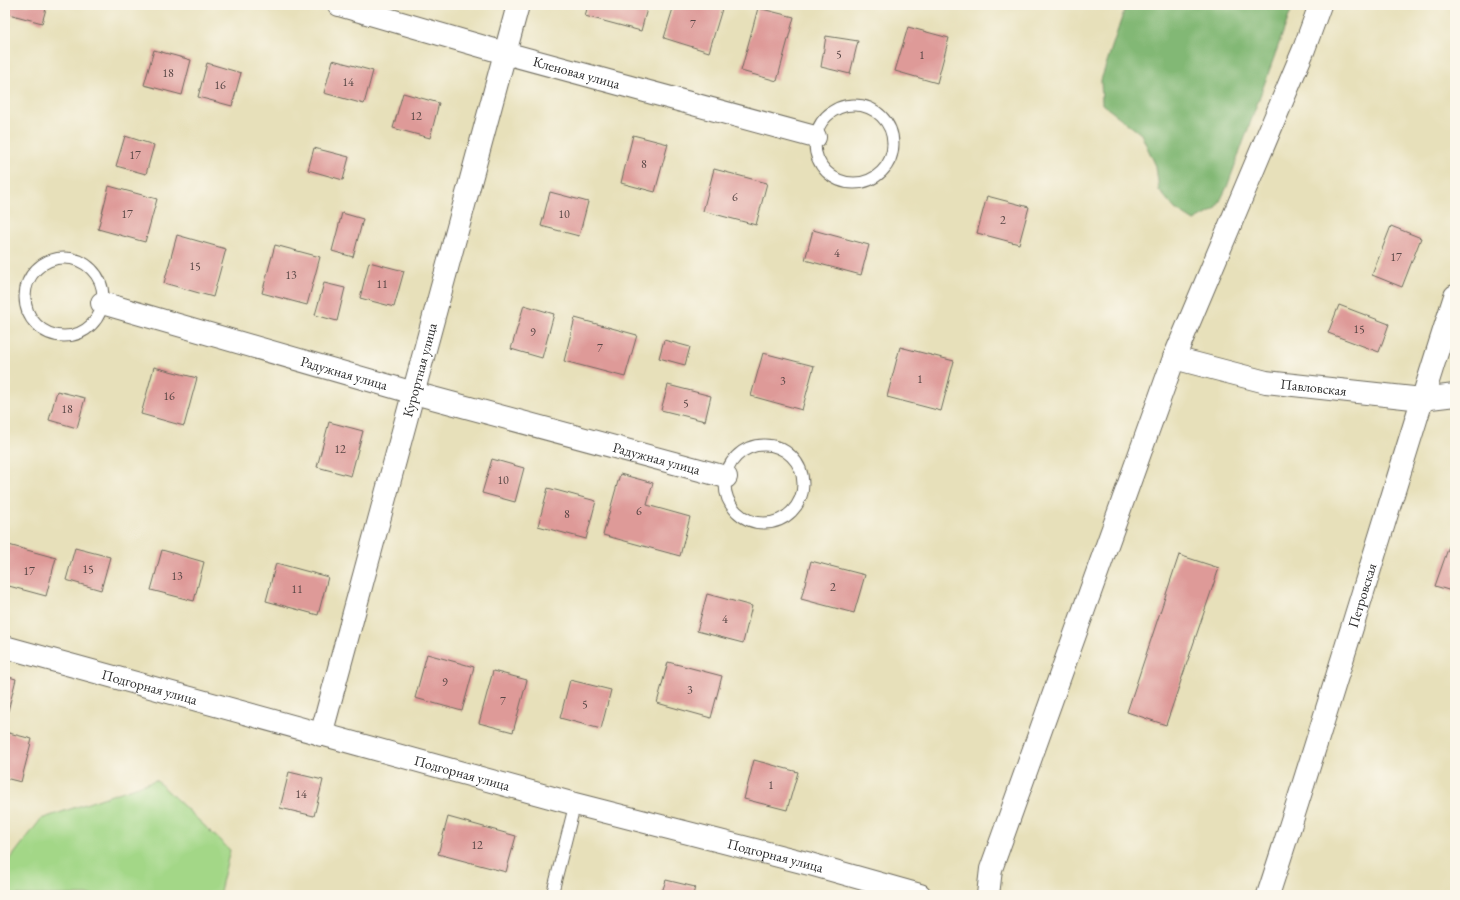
<svg xmlns="http://www.w3.org/2000/svg" width="1460" height="900" viewBox="0 0 1460 900" font-family="'EB Garamond',serif">
<style>
.green{fill:#a3d787;stroke:#678159}
.forest{fill:#82b874;stroke:#567250}
.building{fill:#de9a98}
.lines{fill:none;stroke-linecap:round;stroke-linejoin:round}
.service-casing{stroke:#6d6a5d;stroke-width:13}
.minor-casing{stroke:#6d6a5d;stroke-width:24}
.tertiary-casing{stroke:#6d6a5d;stroke-width:24}
.service{stroke:#fff;stroke-width:11}
.minor{stroke:#fff;stroke-width:22}
.tertiary{stroke:#fff;stroke-width:22}
.labels{text-anchor:middle;stroke-width:4;stroke-linejoin:round;paint-order:stroke}
.number-label{font-size:12px;fill:#584746}
.street-label{font-size:14px;fill:#2b2b2b;stroke:#fbf7ec}
</style>
<rect width="100%" height="100%" fill="#fbf7ec"/>
<filter id="ink" filterUnits="userSpaceOnUse"><feTurbulence type="fractalNoise" baseFrequency=".025" numOctaves="2"/><feDisplacementMap in="SourceGraphic" scale="8" xChannelSelector="R" yChannelSelector="G"/><feConvolveMatrix kernelMatrix="1 2 1 2 8 2 1 2 1" color-interpolation-filters="sRGB"/></filter>
<filter id="wash" filterUnits="userSpaceOnUse"><feTurbulence type="fractalNoise" baseFrequency=".012" numOctaves="4" result="noise"/><feDisplacementMap in="SourceGraphic" scale="16" xChannelSelector="R" yChannelSelector="G"/><feGaussianBlur stdDeviation="0.9" result="paint"/><feColorMatrix in="noise" values="0 0 0 0 0 0 0 0 0 0 0 0 0 0 0 0 0 1.4 0 .05"/><feComposite in="paint" operator="in"/></filter>
<g filter="url(#wash)">
<rect width="100%" height="100%" fill="#e7e0ba"/>
<!-- green -->
<path class="green" d="M 156,780 L 230,850 L 219,895 L 5,895 L 5,866 L 41,819 Z"/>
<!-- forest -->
<path class="forest" d="M 1126,5 L 1293,5 L 1227,187 L 1216,209 L 1194,221 L 1175,209 L 1159,190 L 1156,166 L 1141,134 L 1102,104 L 1101,80 Z"/>
<g id="blocks">
<!-- building -->
<path class="building" d="M 6,5 L 47,5 L 42,23 L 5,13 Z
M 588,5 L 648,5 L 641,31 L 585,16 Z
M 674,5 L 709,5 L 722,9 L 709,52 L 664,38 Z
M 758,8 L 794,17 L 777,81 L 741,71 Z
M 908,27 L 949,38 L 937,83 L 895,71 Z
M 826,36 L 858,41 L 850,74 L 821,67 Z
M 154,50 L 191,60 L 182,95 L 144,85 Z
M 333,60 L 373,71 L 364,104 L 324,93 Z
M 207,63 L 241,73 L 232,106 L 198,97 Z
M 403,93 L 439,103 L 430,138 L 393,128 Z
M 633,135 L 668,144 L 655,192 L 621,183 Z
M 125,136 L 154,145 L 146,174 L 116,166 Z
M 314,148 L 349,157 L 343,180 L 308,170 Z
M 714,169 L 767,183 L 756,225 L 703,211 Z
M 109,186 L 157,199 L 145,242 L 98,229 Z
M 550,192 L 588,202 L 579,236 L 541,226 Z
M 987,196 L 1029,207 L 1019,244 L 977,233 Z
M 342,213 L 363,219 L 353,257 L 332,251 Z
M 1391,226 L 1421,238 L 1402,287 L 1372,275 Z
M 813,230 L 869,245 L 861,275 L 805,260 Z
M 177,235 L 226,249 L 213,297 L 164,283 Z
M 275,245 L 320,257 L 307,305 L 262,293 Z
M 369,262 L 404,271 L 394,307 L 360,298 Z
M 324,283 L 345,288 L 337,321 L 315,315 Z
M 524,305 L 554,314 L 542,358 L 511,349 Z
M 1339,305 L 1389,324 L 1379,352 L 1328,333 Z
M 575,318 L 637,335 L 625,377 L 564,361 Z
M 664,340 L 690,347 L 685,365 L 659,358 Z
M 900,347 L 954,361 L 941,411 L 887,397 Z
M 763,353 L 814,366 L 802,410 L 751,396 Z
M 154,367 L 197,378 L 184,426 L 141,414 Z
M 668,385 L 711,396 L 705,421 L 661,410 Z
M 57,391 L 85,398 L 77,428 L 49,420 Z
M 329,422 L 363,431 L 351,476 L 317,467 Z
M 492,459 L 524,468 L 515,502 L 482,493 Z
M 620,474 L 653,483 L 647,505 L 690,517 L 680,556 L 603,535 Z
M 548,488 L 596,501 L 586,539 L 538,526 Z
M 5,544 L 56,558 L 46,596 L 5,585 Z
M 1449,546 L 1455,548 L 1455,592 L 1435,586 Z
M 75,548 L 110,557 L 101,590 L 66,580 Z
M 162,550 L 204,562 L 194,601 L 151,590 Z
M 1179,555 L 1219,568 L 1166,725 L 1127,712 Z
M 811,561 L 865,575 L 854,613 L 801,599 Z
M 276,563 L 328,577 L 318,615 L 266,601 Z
M 707,594 L 752,606 L 743,643 L 697,631 Z
M 427,654 L 474,667 L 462,711 L 415,698 Z
M 668,662 L 722,676 L 711,718 L 657,703 Z
M 493,671 L 527,680 L 513,732 L 479,723 Z
M 5,676 L 16,679 L 7,715 L 5,714 Z
M 570,680 L 611,690 L 601,729 L 560,718 Z
M 5,732 L 32,739 L 21,782 L 5,778 Z
M 754,760 L 798,772 L 787,810 L 744,799 Z
M 289,772 L 323,780 L 314,816 L 280,808 Z
M 448,817 L 516,836 L 506,872 L 438,854 Z
M 666,880 L 695,887 L 693,895 L 661,895 Z"/>
</g>
</g>
<g filter="url(#ink)">
<use href="#blocks" fill-opacity="0" stroke="#6d6a5d" stroke-width="1"/>
<g class="lines">
<defs>
<path id="service" d="M815 144a39 39 0 1 1 78 0a39 39 0 1 1-78 0Z
M25 297a39 39 0 1 1 78 0a39 39 0 1 1-78 0Z
M725 484a39 39 0 1 1 78 0a39 39 0 1 1-78 0Z
M 552,895 L 575,804"/>
<g id="minor">
<path id="s1" d="M 339,5 L 505,53 L 815,137"/>
<path id="s2" d="M 102,303 L 414,393 L 726,477"/>
<path id="s3" d="M 1174,358 L 1266,382 L 1422,399 L 1455,395"/>
<path id="s4" d="M 5,647 L 575,804 L 810,864 L 920,895"/>
<path id="s5" d="M 321,735 L 518,5"/>
<path id="s6" d="M 1268,895 C 1333,696 1391,495 1455,296"/>
</g>
<path id="tertiary" d="M 988,895 L 991,869 L 1174,358 L 1304,49 L 1320,5"/>
</defs>
<!-- service casing -->
<use href="#service" class="service-casing"/>
<!-- minor casing -->
<use href="#minor" class="minor-casing"/>
<!-- tertiary casing -->
<use href="#tertiary" class="tertiary-casing"/>
<!-- service -->
<use href="#service" class="service"/>
<!-- minor -->
<use href="#minor" class="minor"/>
<!-- tertiary -->
<use href="#tertiary" class="tertiary"/>
</g>
</g>
<g class="labels">
<!-- number labels -->
<g class="number-label">
<text x="693" y="28">7</text>
<text x="839" y="58">5</text>
<text x="922" y="59">1</text>
<text x="168" y="77">18</text>
<text x="348" y="86">14</text>
<text x="220" y="89">16</text>
<text x="416" y="120">12</text>
<text x="135" y="159">17</text>
<text x="644" y="168">8</text>
<text x="735" y="201">6</text>
<text x="127" y="218">17</text>
<text x="564" y="218">10</text>
<text x="1003" y="224">2</text>
<text x="837" y="257">4</text>
<text x="1396" y="261">17</text>
<text x="195" y="270">15</text>
<text x="291" y="279">13</text>
<text x="382" y="288">11</text>
<text x="1359" y="333">15</text>
<text x="533" y="336">9</text>
<text x="600" y="352">7</text>
<text x="920" y="383">1</text>
<text x="783" y="385">3</text>
<text x="169" y="400">16</text>
<text x="686" y="407">5</text>
<text x="67" y="413">18</text>
<text x="340" y="453">12</text>
<text x="503" y="484">10</text>
<text x="639" y="515">6</text>
<text x="567" y="518">8</text>
<text x="88" y="573">15</text>
<text x="29" y="575">17</text>
<text x="177" y="580">13</text>
<text x="833" y="591">2</text>
<text x="297" y="593">11</text>
<text x="725" y="623">4</text>
<text x="445" y="686">9</text>
<text x="690" y="694">3</text>
<text x="503" y="705">7</text>
<text x="585" y="708">5</text>
<text x="771" y="789">1</text>
<text x="301" y="798">14</text>
<text x="477" y="849">12</text>
</g>
<!-- street labels -->
<g class="street-label">
<text dy="5" stroke="none"><textPath href="#s1" startOffset="247">Кленовая улица</textPath></text>
<text dy="5" stroke="none"><textPath href="#s5" startOffset="378">Курортная улица</textPath></text>
<text dy="5" stroke="none"><textPath href="#s2" startOffset="252">Радужная улица</textPath></text>
<text dy="5" stroke="none"><textPath href="#s3" startOffset="143">Павловская</textPath></text>
<text dy="5" stroke="none"><textPath href="#s2" startOffset="576">Радужная улица</textPath></text>
<text dy="5" stroke="none"><textPath href="#s6" startOffset="314">Петровская</textPath></text>
<text dy="5" stroke="none"><textPath href="#s4" startOffset="150">Подгорная улица</textPath></text>
<text dy="5" stroke="none"><textPath href="#s4" startOffset="474">Подгорная улица</textPath></text>
<text dy="5" stroke="none"><textPath href="#s4" startOffset="798">Подгорная улица</textPath></text>
</g>
</g>
<!-- margin -->
<rect width="1460" height="900" fill="none" stroke="#fbf7ec" stroke-width="20"/>
</svg>
